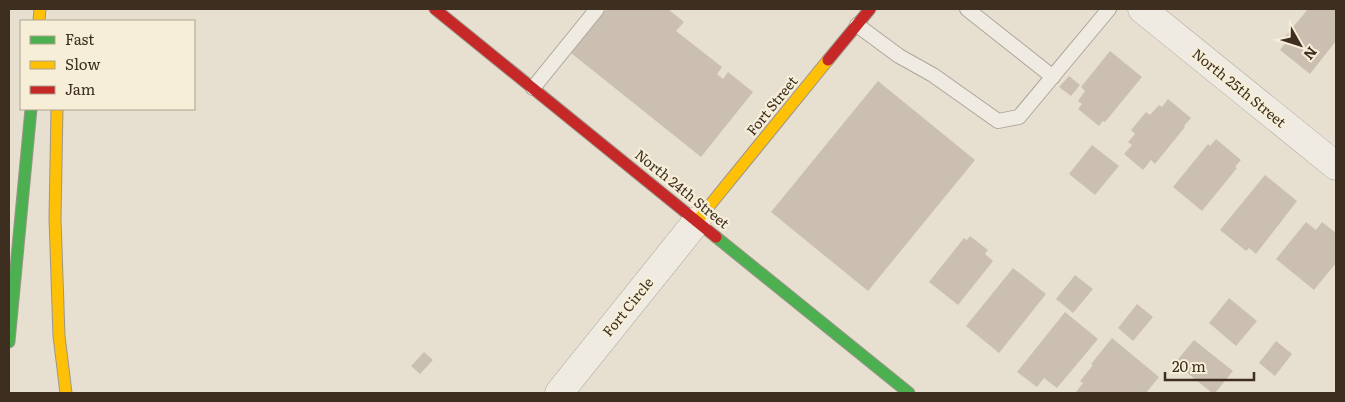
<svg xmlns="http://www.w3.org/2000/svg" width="1345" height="402" viewBox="0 0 1345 402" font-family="Literata,serif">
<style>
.building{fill:#cbbfb2}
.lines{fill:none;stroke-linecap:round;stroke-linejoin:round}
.lane-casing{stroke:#ada599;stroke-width:16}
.street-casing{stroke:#ada599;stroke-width:29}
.fast-casing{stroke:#9c958a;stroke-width:13}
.slow-casing{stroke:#9c958a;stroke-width:13}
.jam-casing{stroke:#9c958a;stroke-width:13}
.lane{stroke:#efebe3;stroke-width:14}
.street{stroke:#efebe3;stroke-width:28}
.fast{stroke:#4caf50;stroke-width:11}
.slow{stroke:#ffc107;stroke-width:11}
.jam{stroke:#c62828;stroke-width:11}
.labels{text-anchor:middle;stroke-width:4.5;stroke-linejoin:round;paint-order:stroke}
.street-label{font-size:14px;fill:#3d2e20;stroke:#f7eed8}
</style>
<rect width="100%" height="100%" fill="#e7e0d1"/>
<!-- building -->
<path class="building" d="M 607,9 L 668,9 L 684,22 L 676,31 L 722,67 L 717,74 L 723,79 L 728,72 L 753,92 L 701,157 L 571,53 Z
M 1308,9 L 1336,9 L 1336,41 L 1310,74 L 1280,50 L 1287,41 L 1284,38 Z
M 1110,51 L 1142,77 L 1105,122 L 1103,121 L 1099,126 L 1078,109 L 1082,104 L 1078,101 L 1085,91 L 1081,87 Z
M 1069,76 L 1080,85 L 1071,96 L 1059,87 Z
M 878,81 L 975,160 L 868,291 L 771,212 Z
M 1168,99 L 1191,118 L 1184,126 L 1185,127 L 1155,164 L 1151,160 L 1143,170 L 1124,154 L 1132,145 L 1128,142 L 1135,134 L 1131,130 L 1146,112 L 1150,115 L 1159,105 L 1162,107 Z
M 1216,139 L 1241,160 L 1235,167 L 1237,168 L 1202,211 L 1173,187 L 1208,144 L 1210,146 Z
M 1092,145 L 1119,166 L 1095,195 L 1069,174 Z
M 1265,175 L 1297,201 L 1256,254 L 1249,248 L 1246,251 L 1220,230 Z
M 1306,222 L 1316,230 L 1322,222 L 1336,233 L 1336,263 L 1314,290 L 1276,259 Z
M 970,236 L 988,250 L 985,254 L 993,261 L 958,305 L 929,282 L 964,238 L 967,240 Z
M 1013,268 L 1046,294 L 999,353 L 966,326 Z
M 1075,275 L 1093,289 L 1073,313 L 1056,299 Z
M 1229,298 L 1257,321 L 1236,346 L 1209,323 Z
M 1137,304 L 1153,317 L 1133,341 L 1118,328 Z
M 1065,312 L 1098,339 L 1057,388 L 1044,378 L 1037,387 L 1017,372 Z
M 1112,338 L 1159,377 L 1146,393 L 1077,393 L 1076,392 L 1083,383 L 1080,381 L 1093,365 L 1091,364 Z
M 1194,340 L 1233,371 L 1215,393 L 1212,393 L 1175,363 Z
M 1276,341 L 1292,354 L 1275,376 L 1259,363 Z
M 424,352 L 433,360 L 420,374 L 411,366 Z"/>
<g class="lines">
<defs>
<path id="lane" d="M 967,9 L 1053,77
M 857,25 L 899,56 L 933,75 L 998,121 L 1019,117 L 1109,9
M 533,88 L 597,9"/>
<path id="street" d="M 1142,9 L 1336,166
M 559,393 L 697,221"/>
<path id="fast" d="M 716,237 L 909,393
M 9,342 L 31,109"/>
<path id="slow" d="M 39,21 L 40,9
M 57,109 L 55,218 L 59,336 L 66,393
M 697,221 L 828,60"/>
<path id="jam" d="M 435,9 L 716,237
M 828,60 L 870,9"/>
</defs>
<!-- lane casing -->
<use href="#lane" class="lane-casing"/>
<!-- street casing -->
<use href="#street" class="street-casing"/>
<!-- fast casing -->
<use href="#fast" class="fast-casing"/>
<!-- slow casing -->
<use href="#slow" class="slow-casing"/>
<!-- jam casing -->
<use href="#jam" class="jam-casing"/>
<!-- lane -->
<use href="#lane" class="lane"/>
<!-- street -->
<use href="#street" class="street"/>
<!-- fast -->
<use href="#fast" class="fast"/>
<!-- slow -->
<use href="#slow" class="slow"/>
<!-- jam -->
<use href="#jam" class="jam"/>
</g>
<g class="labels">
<!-- street labels -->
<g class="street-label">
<text transform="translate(1239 88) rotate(39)" y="5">North 25th Street</text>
<text transform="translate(772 106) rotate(-51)" y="5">Fort Street</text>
<text transform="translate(682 189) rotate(39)" y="5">North 24th Street</text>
<text transform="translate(628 307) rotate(-51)" y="5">Fort Circle</text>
</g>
</g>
<!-- border -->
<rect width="1345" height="402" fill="none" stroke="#3d2e20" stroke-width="20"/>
<!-- legend -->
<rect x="20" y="20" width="175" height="90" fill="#f7eed8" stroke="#ada18e"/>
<rect x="30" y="36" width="25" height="8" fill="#4caf50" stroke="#ada18e"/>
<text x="65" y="45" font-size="15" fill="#3d2e20">Fast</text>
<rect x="30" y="61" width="25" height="8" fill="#ffc107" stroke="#ada18e"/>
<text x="65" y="70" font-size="15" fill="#3d2e20">Slow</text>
<rect x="30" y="86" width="25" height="8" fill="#c62828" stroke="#ada18e"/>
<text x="65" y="95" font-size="15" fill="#3d2e20">Jam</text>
<!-- north arrow -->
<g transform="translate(1300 45) rotate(129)" stroke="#f7eed8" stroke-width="4" paint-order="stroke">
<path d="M0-4L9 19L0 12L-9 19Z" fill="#3d2e20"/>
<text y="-8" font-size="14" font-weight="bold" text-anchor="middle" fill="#3d2e20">N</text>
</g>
<!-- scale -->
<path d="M1165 372v8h89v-8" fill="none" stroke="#3d2e20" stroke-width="2.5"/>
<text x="1172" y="372" font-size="15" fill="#3d2e20" stroke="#f7eed8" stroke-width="4" paint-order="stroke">20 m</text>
</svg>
